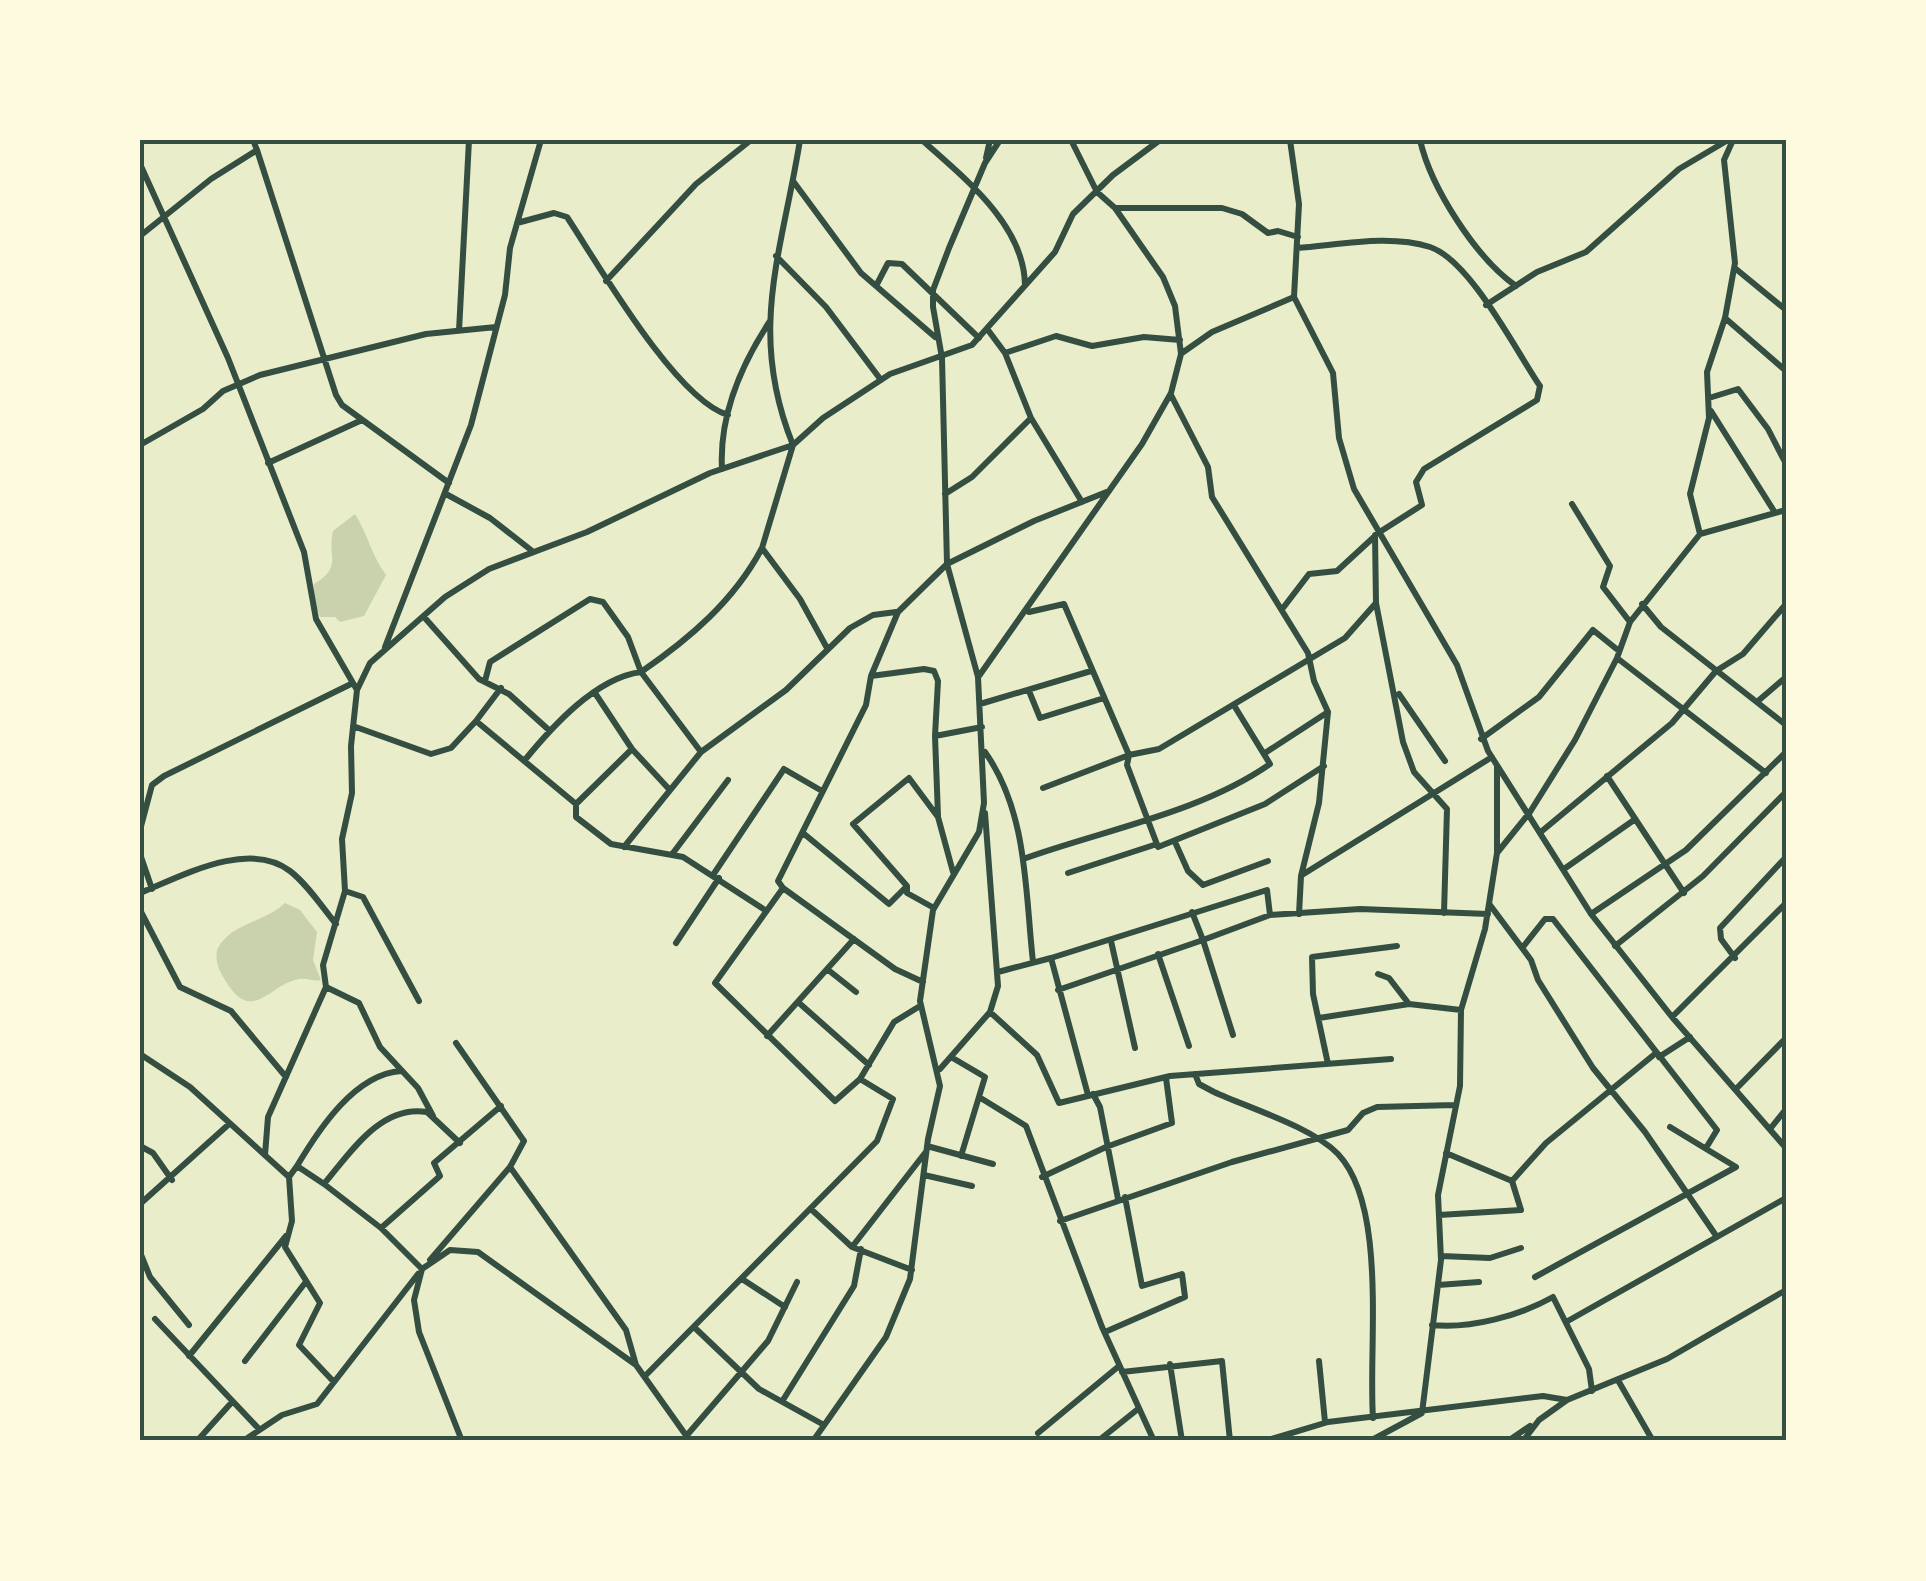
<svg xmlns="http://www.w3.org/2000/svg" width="1926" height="1581" viewBox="0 0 1926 1581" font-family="Lora,serif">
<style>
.green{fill:#cad2ad}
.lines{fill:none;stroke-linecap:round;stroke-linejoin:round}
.minor{stroke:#344e41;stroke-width:6}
.neatline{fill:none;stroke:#344e41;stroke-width:4}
</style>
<rect width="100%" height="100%" fill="#e9edc9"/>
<!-- green -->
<path class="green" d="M 355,514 C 368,535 372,556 386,575 L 364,616 L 340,622 L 335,617 L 320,617 L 313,598 L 314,584 C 343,566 327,558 333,531 Z
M 285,903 L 300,910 L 317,932 L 313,960 L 321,980 C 314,982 307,978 299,979 C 269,984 252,1026 225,980 C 219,970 215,962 217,950 C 230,923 264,923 285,903 Z"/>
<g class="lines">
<!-- minor -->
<path class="minor" d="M 922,140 C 964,178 1024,224 1025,285
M 1290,140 L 1299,204 L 1294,297 L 1333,373 L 1339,438 L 1354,489 L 1457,665 L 1488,751 L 1591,914 L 1672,1017 L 1786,1148
M 1420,140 C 1431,188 1476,258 1516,286
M 257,150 L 336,395 L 342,405 L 449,483
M 986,158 L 990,140
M 140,164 L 228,358 L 304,552 L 316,619 L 357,690
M 793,181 L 861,273 L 935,337
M 1116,208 L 1222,208 L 1242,214 L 1268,233 L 1278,231 L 1298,237
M 517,223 L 554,213 L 567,217 C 598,264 676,400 728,415
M 140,236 L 211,179 L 257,150 L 253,140
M 1297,248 C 1339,245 1389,234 1430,247 C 1470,260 1516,351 1540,386 L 1537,400 L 1424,469 L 1416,482 L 1422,505 L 1375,535 L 1376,603 L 1403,742 L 1414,772 L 1447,809 L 1444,913
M 776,256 L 826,307 L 881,380
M 1736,269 L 1786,310
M 606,281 L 696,184 L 751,140
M 876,286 L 888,263 L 902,264 L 979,338
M 1486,305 L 1537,272 L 1586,252 L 1679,169 L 1728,140
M 1725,318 L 1786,371
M 988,330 L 1005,353 L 1031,418 L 1082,502
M 459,331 L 469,140
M 1005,353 L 1056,336 L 1092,346 L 1144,337 L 1180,340
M 1182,353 L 1212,332 L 1294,297
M 1171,395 L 1208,467 L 1212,497 L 1308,653 L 1314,681 L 1328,712 L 1319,803 L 1301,876 L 1299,914
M 1709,398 L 1738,389 L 1768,429 L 1786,464
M 1711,411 L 1774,511
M 140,445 L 203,409 L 223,391 L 260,375 L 426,334 L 496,327
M 268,463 L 362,420
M 722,469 C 719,416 741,365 770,321
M 446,494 L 490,518 L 531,550
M 945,494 L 972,477 L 1031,418
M 1572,504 L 1610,566 L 1603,587 L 1630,622
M 1700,534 L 1786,510
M 1642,604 L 1661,627 L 1786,725
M 1283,608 L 1309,574 L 1337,571 L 1375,536
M 1029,612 L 1064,604 L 1129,755 L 1127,765 L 1158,847 L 1265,804 L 1324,766
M 424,617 L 479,679 L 509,694 L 550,731
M 385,647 L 471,425 L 505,295 L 510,248 L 541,140
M 827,648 L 800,599 L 762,548 L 793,445 L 823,418 L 890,374 L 972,345 L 1055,252 L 1073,214 L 1113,175 L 1160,140
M 1617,658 L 1766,773
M 871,676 L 924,669 L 934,671 L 938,681 L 935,736
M 979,676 L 1142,444 L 1171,393 L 1181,354 L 1175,306 L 1163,277 L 1115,208 L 1097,192 L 1071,140
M 485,681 L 490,662 L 590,599 L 603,602 L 628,637 L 641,672 C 595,678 551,728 524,761
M 1029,691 L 1040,718 L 1104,698
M 595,693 L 632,749
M 1399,694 L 1445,761
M 1758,701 L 1786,677
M 980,704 L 1091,671
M 476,721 L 501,688
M 353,726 L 431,754 L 451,748 L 476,721 L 576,804 L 576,817 L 611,844 L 683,857 L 765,910
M 1481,739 L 1539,697 L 1593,630 L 1619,651
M 701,752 L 641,672 C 689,639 734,601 762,548
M 985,752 C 1028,813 1025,891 1033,962
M 1265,753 L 1328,712
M 1607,776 L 1684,893
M 1043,788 L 1129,755 L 1159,749 L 1345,638 L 1376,603
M 576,804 L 632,749 L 668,788
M 938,816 L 935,736 L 982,727
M 140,830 L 152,785 L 164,776 L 353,683
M 1542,831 L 1672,723 L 1716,671 L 1743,654 L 1786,604
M 803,833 L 889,904 L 906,887
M 1175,842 L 1188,871 L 1203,885 L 1268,861
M 624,847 L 701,752 L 786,690 L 850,628 L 873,615 L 896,612
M 673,853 L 728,780
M 1497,853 L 1497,766
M 140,854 L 152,889
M 1023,859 C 1103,830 1200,813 1270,764 L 1235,707
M 1564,869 L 1634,820
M 1068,873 L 1157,844
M 713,875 L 784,769 L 822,791
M 1302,875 L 1492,757
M 783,888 L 715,983 L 835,1101 L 860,1079 L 894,1022 L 920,1006
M 345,891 L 363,897 L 419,1001
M 140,893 C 180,877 248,839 290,871 C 308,885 322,907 336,924
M 1490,905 L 1531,960 L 1538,980 L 1593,1068 L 1645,1132 L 1717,1237
M 934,908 L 907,893 L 907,886 L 853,824 L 909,778 L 938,817 L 953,872
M 140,910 L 180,987 L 231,1011 L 286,1077
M 1591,914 L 1686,850 L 1786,752
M 1111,941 L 1135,1048
M 676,943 L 719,878
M 1615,946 L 1703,876 L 1786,792
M 1523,947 L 1545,919 L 1553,919 L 1717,1130 L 1706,1148
M 1158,954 L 1189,1046
M 1051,958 L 1267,890 L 1270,915
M 1735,958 L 1721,939 L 1720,928 L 1786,857
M 827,969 L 856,992
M 998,972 L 1051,958 L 1088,1095
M 1378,974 L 1389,978 L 1409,1004 L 1461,1010
M 923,982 L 895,969 L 783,888 L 778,881 L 866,705 L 871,676 L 898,612 L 947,564 L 1034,521 L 1109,491
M 326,987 L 359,1003 L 380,1047 L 418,1088 L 433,1116
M 1058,990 L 1203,940 L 1192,912
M 798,1002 L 869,1065
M 990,1012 L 1037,1055 L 1059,1103 L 1170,1076 L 1391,1059
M 1672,1017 L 1786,903
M 1319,1018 L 1409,1004
M 1233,1035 L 1203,940 L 1270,915 L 1360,909 L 1488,914
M 767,1036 L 854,939
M 456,1043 L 524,1141 L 510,1167 L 626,1330 L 636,1365 L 690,1441
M 140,1054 L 190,1087 L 289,1177 L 297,1166 L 324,1184 C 350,1153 381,1104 427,1112 L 460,1143
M 951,1057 L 985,1077 L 961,1156
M 1659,1057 L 1690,1037
M 1328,1064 L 1313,994 L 1312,957 L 1397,946
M 940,1069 L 990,1012 L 998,986 L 985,813
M 1195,1074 L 1199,1084 L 1214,1092 C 1249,1108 1312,1127 1338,1154 C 1388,1207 1368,1349 1373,1418
M 1736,1089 L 1786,1038
M 1093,1094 L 1100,1107 L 1118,1199
M 979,1097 L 1026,1126 L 1102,1327 L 1154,1441
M 1770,1129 L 1786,1109
M 140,1146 L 153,1153 L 172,1180
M 927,1146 L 993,1164
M 265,1155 L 268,1117 L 326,987 L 323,965 L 345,891 L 342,839 L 352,793 L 351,746 L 357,690 L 370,663 L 445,597 L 489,569 L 587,532 L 710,473 L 793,445 C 747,331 782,253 800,140
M 297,1166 C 319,1129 355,1074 401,1071
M 924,1175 L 972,1186
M 289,1177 L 292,1221 L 285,1247 L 320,1303 L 299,1345 L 333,1381
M 1042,1177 L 1106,1147 L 1172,1123 L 1166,1078
M 1512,1181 L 1546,1143 L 1656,1053
M 324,1184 L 381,1228 L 422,1269
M 140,1204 L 228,1125
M 812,1210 L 852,1247 L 912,1270
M 1439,1215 L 1521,1210 L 1512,1181 L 1446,1153
M 1060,1221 L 1232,1162 L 1348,1130 L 1363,1113 L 1377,1107 L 1455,1105
M 381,1228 L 440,1176 L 434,1163 L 501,1106
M 852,1247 L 925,1153
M 140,1252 L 150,1277 L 189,1325
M 1441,1256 L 1490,1258 L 1521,1248
M 430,1260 L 510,1167
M 1535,1277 L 1736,1167 L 1670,1127
M 742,1279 L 785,1307
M 1438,1285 L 1479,1282
M 155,1319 L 259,1429
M 1566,1322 L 1786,1198
M 1432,1325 C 1470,1329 1519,1316 1553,1297 L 1589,1369 L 1592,1391
M 694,1327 L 759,1389 L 824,1425
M 1105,1332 L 1185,1297 L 1182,1274 L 1142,1286 L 1125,1197
M 189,1356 L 286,1236
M 245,1361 L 305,1283
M 1319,1361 L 1325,1422
M 1170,1364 L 1182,1441
M 1122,1372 L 1222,1361 L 1230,1441
M 645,1376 L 877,1141 L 893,1099 L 860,1079
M 1619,1382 L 1653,1441
M 783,1400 L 854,1286 L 861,1249
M 1038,1433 L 1119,1366
M 688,1434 L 768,1341 L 797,1282
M 197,1441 L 232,1402
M 243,1441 L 282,1415 L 317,1404 L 418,1274
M 462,1441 L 419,1332 L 414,1300 L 422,1269 L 450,1250 L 478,1252 L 636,1365
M 813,1441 L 886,1337 L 910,1279 L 928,1139 L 940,1086 L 920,1001 L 933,910 L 979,832 L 984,803 L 978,677 L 947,564 L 942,358 L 933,307 L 933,290 L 949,248 L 985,163 L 1000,140
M 1098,1441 L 1138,1409
M 1265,1441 L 1328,1422 L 1543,1396 L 1567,1400
M 1370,1441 L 1422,1413 L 1441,1260 L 1438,1195 L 1460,1086 L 1461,1010 L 1485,929 L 1497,853 L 1530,812 L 1575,740 L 1617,658 L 1630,622 L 1700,534 L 1690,494 L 1709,418 L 1707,372 L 1725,318 L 1735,263 L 1724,160 L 1733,140
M 1508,1441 L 1530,1426
M 1523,1441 L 1539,1420 L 1567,1400 L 1667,1359 L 1786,1290"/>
</g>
<!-- border -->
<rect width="1926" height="1581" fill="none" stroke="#fefae0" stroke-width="285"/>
<rect x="142" y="142" width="1642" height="1296" class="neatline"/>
</svg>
